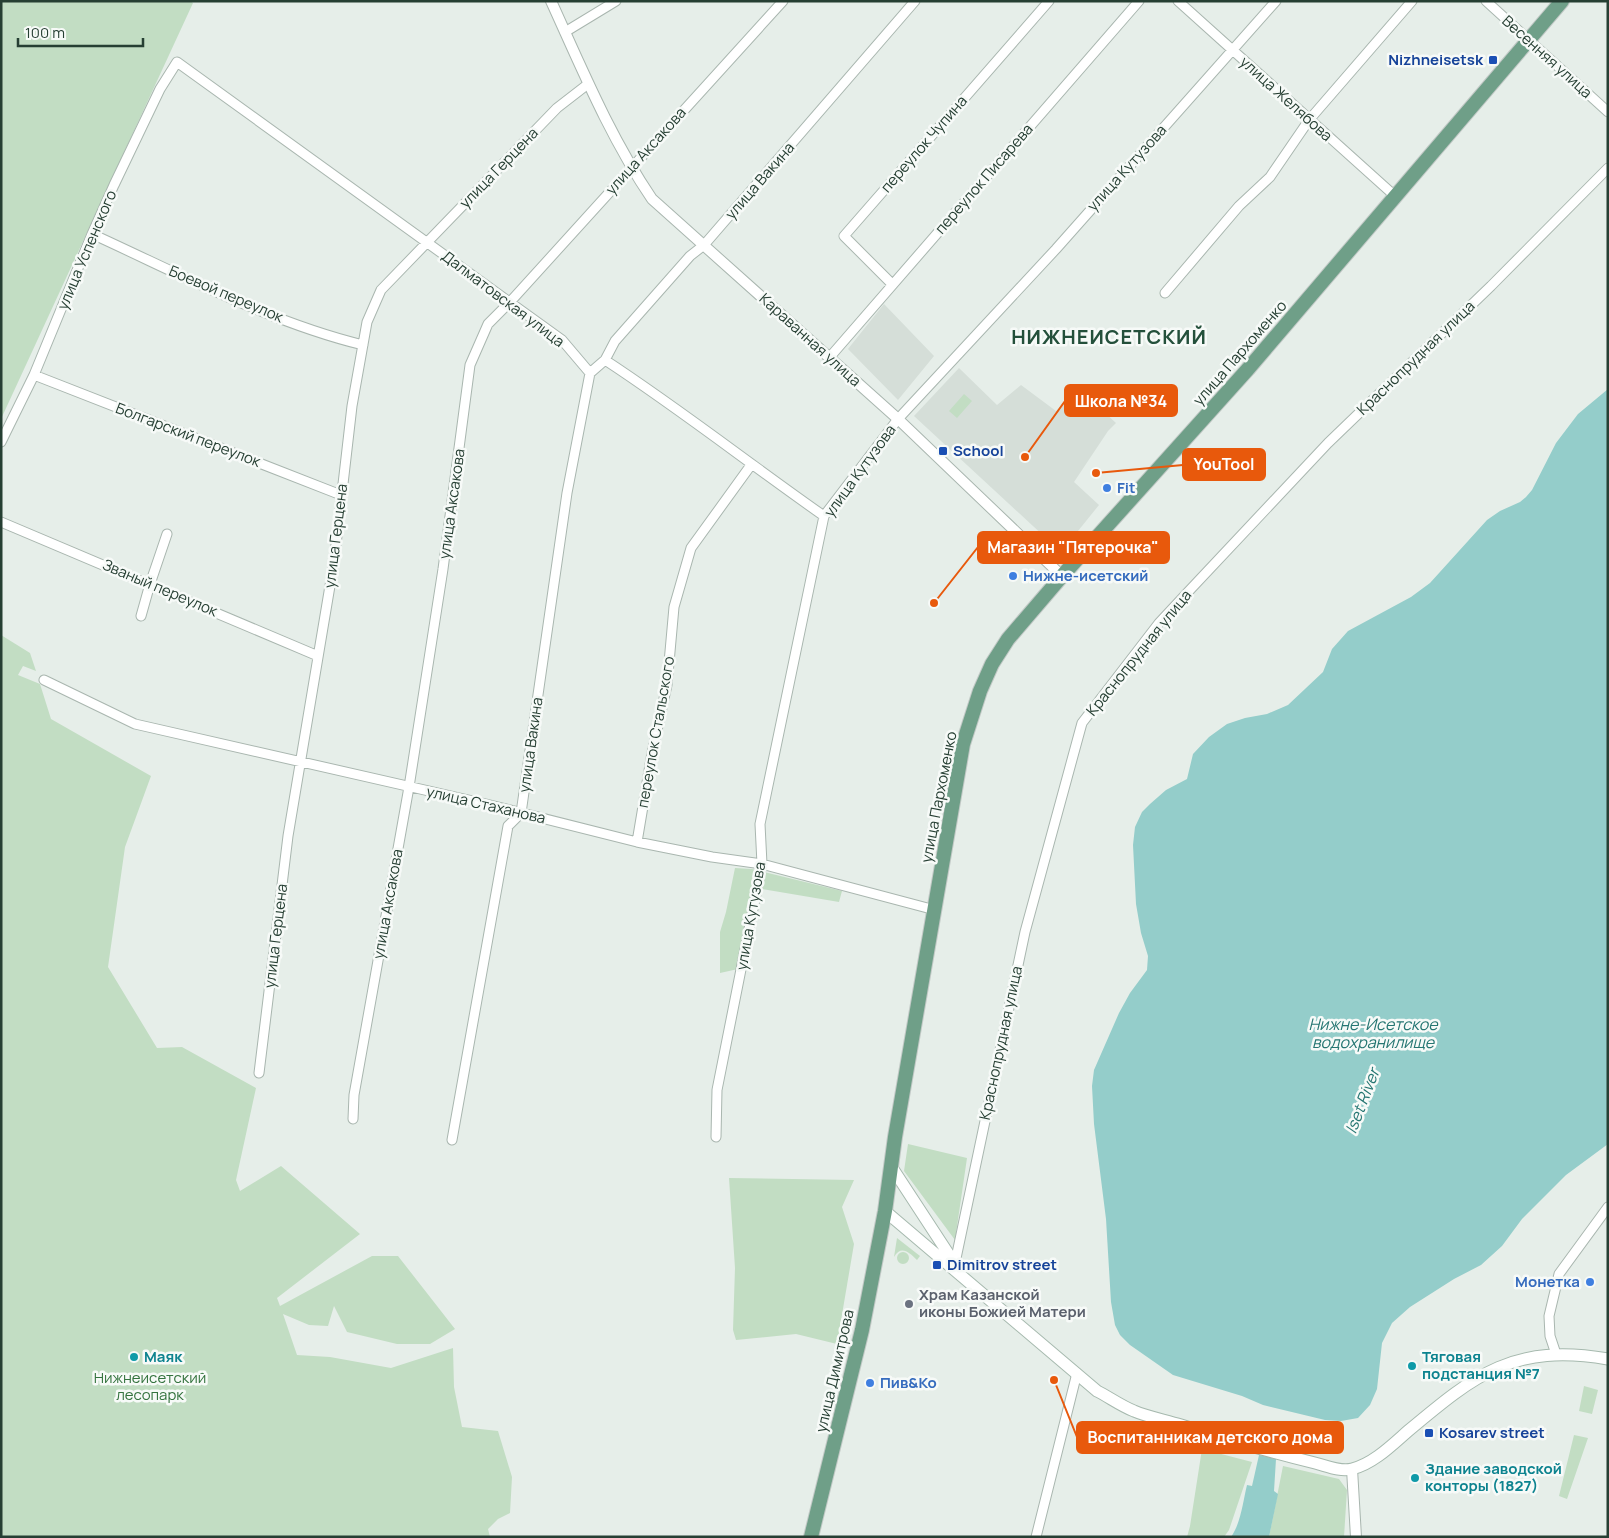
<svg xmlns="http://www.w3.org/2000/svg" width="1609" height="1538" viewBox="0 0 1609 1538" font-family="Manrope,sans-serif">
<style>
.built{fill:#d5ded8}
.green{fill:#c2ddc3}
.water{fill:#94cdca}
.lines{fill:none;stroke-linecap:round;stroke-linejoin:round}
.minor-casing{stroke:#a9b6af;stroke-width:11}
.tertiary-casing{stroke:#a9b6af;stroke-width:12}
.secondary-casing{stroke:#a6b9ae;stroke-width:13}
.primary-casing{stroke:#c2c9c6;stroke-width:16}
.minor{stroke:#fff;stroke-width:9}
.tertiary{stroke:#fff;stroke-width:10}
.secondary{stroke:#fff;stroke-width:11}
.primary{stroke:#6f9f88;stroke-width:14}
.transit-dot{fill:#1a4fb4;stroke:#f7faf8;stroke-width:2}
.shop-dot{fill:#3f7fe0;stroke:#f7faf8;stroke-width:2}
.worship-dot{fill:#6b7280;stroke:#f7faf8;stroke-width:2}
.culture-dot{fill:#0f9aa8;stroke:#f7faf8;stroke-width:2}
.labels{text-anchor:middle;stroke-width:5;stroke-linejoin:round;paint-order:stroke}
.street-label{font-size:15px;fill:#263f33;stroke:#f7faf8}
.transit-label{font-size:15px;font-weight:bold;fill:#164399;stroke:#f7faf8;text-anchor:start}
.shop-label{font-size:15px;font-weight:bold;fill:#366cbe;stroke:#f7faf8;text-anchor:start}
.worship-label{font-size:15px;font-weight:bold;fill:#5b616d;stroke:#f7faf8;text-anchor:start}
.culture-label{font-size:15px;font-weight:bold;fill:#0d838f;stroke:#f7faf8;text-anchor:start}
.park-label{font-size:15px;fill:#34733e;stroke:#f7faf8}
.water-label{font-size:16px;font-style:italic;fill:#257672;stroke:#f7faf8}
.district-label{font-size:20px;font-weight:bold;letter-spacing:1px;fill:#24503b;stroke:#f7faf8}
.leader{fill:none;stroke:#e8590c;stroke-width:2}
.callout-dot{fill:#e8590c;stroke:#f7faf8;stroke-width:2}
.callout{fill:#e8590c;stroke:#e8590c;stroke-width:2}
.callout-label{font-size:16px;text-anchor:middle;font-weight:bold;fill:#fff}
</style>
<rect width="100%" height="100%" fill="#e6eee9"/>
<!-- built -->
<path class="built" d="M 884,304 L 934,356 L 898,400 L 848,349 Z
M 959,368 L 997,405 L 1021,385 L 1056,411 L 1078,388 L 1116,423 L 1108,431 L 1074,482 L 1099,505 L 1061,552 L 914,416 Z"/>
<!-- green -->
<path class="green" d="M 1,1 L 190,1 L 193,3 L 1,419 Z
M 964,394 L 972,401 L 957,418 L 949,411 Z
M 1,635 L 30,653 L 36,671 L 23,666 L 18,675 L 40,684 L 51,719 L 151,776 L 125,847 L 108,967 L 157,1048 L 182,1047 L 256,1088 L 236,1180 L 240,1191 L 281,1166 L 360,1234 L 277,1298 L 280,1306 L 372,1256 L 398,1256 L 455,1329 L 430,1344 L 397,1344 L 347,1332 L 334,1306 L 328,1326 L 309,1325 L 283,1314 L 297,1355 L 330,1357 L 391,1368 L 453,1348 L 454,1387 L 462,1427 L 498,1431 L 512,1477 L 510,1513 L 498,1519 L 488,1529 L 490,1537 L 1,1537 Z
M 735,868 L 752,869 L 842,891 L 839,902 L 762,889 L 738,969 L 720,973 L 720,932 L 726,912 Z
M 908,1144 L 967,1158 L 955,1240 L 904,1171 Z
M 729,1178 L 854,1180 L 842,1207 L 854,1244 L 837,1344 L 796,1334 L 736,1340 L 733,1330 L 735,1268 Z
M 897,1238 L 920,1256 L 917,1260 C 909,1252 901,1245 894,1257 Z
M897 1258a6 6 0 1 1 12 0a6 6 0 1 1-12 0Z
M 1584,1386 L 1598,1390 L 1592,1414 L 1579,1411 Z
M 1574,1435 L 1588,1438 L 1567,1499 L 1559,1496 Z
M 1202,1449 L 1252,1462 L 1229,1530 L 1224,1537 L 1187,1537 L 1190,1526 Z
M 1283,1466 L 1339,1479 L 1347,1490 L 1344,1537 L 1269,1537 Z"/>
<!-- water -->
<path class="water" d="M 1608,389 L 1608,1144 L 1566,1175 L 1522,1219 L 1502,1246 L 1481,1265 L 1454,1279 L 1410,1307 L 1392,1323 L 1382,1343 L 1377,1389 L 1370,1405 L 1358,1418 L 1341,1421 L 1325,1420 L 1263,1405 L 1242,1396 L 1173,1375 L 1130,1345 L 1120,1335 L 1115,1325 L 1111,1302 L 1106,1219 L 1094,1124 L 1092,1086 L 1094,1070 L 1119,1013 L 1130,993 L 1147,970 L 1148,956 L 1141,933 L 1136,904 L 1133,845 L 1135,827 L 1142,812 L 1150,804 L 1166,790 L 1187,779 L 1193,754 L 1209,737 L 1227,724 L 1245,718 L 1267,714 L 1288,705 L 1323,672 L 1332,649 L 1348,631 L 1411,597 L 1430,583 L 1487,520 L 1500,511 L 1520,502 L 1526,497 L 1532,490 L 1556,443 L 1578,414 Z
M 1259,1455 L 1276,1459 L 1274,1491 L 1278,1494 L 1269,1537 L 1231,1537 C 1241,1523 1243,1501 1247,1485 L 1252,1486 Z"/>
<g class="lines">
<defs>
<path id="minor" d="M 1178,1 L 1396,197
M 1486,1 L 1608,112
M 565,32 L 616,1
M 92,234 C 180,274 269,322 363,345
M 892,284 L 844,236 L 1049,1
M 1165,293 L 1239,206 L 1270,177 L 1309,120 L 1412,1
M 829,358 L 1139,1
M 605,360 L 615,341 L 690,256 L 704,245 L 915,1
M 34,375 L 341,495
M 1,442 L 34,375 L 92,234 L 114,185 L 160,89 L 177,62 L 562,340 L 590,373 L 605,360 C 680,409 751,465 824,516
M 1,522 L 318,656
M 141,616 L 150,584 L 167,534
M 44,680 L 135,724 L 486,804 L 637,842 L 712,857 L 762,864 L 935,910
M 637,842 L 652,753 L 667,685 L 674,607 L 691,548 L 751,465
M 259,1073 L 288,836 L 334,562 L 352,406 L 367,322 L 381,290 L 557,108 L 588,84
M 353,1119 L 354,1095 L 409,787 L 443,569 L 470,365 L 488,324 L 510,302 L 783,1
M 716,1137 L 717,1090 L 762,864 L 760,824 L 824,516 L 898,419 L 1056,249 L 1276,1
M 452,1140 L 508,826 L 521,813 L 567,493 L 590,373
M 955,1263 L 1025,932 L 1082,723 L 1159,623 L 1187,593 L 1328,443 L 1491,286 L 1608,168
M 1556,1354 L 1550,1336 L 1549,1316 L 1559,1274 L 1608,1207
M 1036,1537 L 1077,1373"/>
<path id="tertiary" d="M 551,1 C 582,69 610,137 652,199 L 898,419 L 1062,576
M 1352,1469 L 1356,1537"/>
<path id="secondary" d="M 891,1166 L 957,1267
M 885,1211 L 1097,1391 C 1109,1397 1121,1406 1134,1411 C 1148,1417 1165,1420 1181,1425 C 1225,1439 1270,1452 1315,1463 C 1327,1466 1340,1472 1352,1469 C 1373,1464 1392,1445 1408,1431 C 1476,1374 1514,1343 1608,1359"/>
<path id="primary" d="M 811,1537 L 862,1330 L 885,1211 L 895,1137 L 963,744 L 980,691 L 992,664 L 1008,639 L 1062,576 L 1248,369 L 1562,1"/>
</defs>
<!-- minor casing -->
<use href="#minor" class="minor-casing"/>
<!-- tertiary casing -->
<use href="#tertiary" class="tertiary-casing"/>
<!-- secondary casing -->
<use href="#secondary" class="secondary-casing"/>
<!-- primary casing -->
<use href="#primary" class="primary-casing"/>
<!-- minor -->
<use href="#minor" class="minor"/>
<!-- tertiary -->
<use href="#tertiary" class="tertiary"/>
<!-- secondary -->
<use href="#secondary" class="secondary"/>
<!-- primary -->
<use href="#primary" class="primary"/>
</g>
<!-- markers -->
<g class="transit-dot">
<rect x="1488" y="55" width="10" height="10" rx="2.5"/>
<rect x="938" y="446" width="10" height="10" rx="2.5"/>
<rect x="932" y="1260" width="10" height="10" rx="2.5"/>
<rect x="1424" y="1428" width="10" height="10" rx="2.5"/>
</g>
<g class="shop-dot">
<circle cx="1107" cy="488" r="5"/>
<circle cx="1013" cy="576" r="5"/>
<circle cx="1590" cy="1282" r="5"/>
<circle cx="870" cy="1383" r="5"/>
</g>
<circle class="worship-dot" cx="909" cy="1304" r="5"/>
<g class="culture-dot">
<circle cx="134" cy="1357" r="5"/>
<circle cx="1412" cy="1366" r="5"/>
<circle cx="1415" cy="1478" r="5"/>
</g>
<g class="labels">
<!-- street labels -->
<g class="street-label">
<text transform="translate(1547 57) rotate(42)" y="5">Весенняя улица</text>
<text transform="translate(1286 99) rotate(42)" y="5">улица Желябова</text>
<text transform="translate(924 144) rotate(-49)" y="5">переулок Чупина</text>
<text transform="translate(646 151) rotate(-48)" y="5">улица Аксакова</text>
<text transform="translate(499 168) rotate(-46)" y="5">улица Герцена</text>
<text transform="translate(1127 168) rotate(-48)" y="5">улица Кутузова</text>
<text transform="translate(984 179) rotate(-49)" y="5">переулок Писарева</text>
<text transform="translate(760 181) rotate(-49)" y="5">улица Вакина</text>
<text transform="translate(87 250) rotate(-67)" y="5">улица Успенского</text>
<text transform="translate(226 294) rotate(23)" y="5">Боевой переулок</text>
<text transform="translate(503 299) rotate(37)" y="5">Далматовская улица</text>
<text transform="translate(810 340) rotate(42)" y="5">Караванная улица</text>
<text transform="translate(1240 353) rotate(-49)" y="5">улица Пархоменко</text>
<text transform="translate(1416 358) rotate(-44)" y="5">Краснопрудная улица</text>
<text transform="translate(188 435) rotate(21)" y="5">Болгарский переулок</text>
<text transform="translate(860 471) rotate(-54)" y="5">улица Кутузова</text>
<text transform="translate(452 504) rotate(-82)" y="5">улица Аксакова</text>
<text transform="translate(336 536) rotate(-83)" y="5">улица Герцена</text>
<text transform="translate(160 588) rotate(23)" y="5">Званый переулок</text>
<text transform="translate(1139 653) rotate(-51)" y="5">Краснопрудная улица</text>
<text transform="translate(656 732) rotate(-80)" y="5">переулок Стальского</text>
<text transform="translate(531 745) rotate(-82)" y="5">улица Вакина</text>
<text transform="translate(939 797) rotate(-79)" y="5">улица Пархоменко</text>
<text transform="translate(486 805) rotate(13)" y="5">улица Стаханова</text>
<text transform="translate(388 904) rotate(-80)" y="5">улица Аксакова</text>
<text transform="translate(751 916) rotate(-80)" y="5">улица Кутузова</text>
<text transform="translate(276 936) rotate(-83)" y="5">улица Герцена</text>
<text transform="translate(1001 1043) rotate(-78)" y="5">Краснопрудная улица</text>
<text transform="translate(835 1371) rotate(-77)" y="5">улица Димитрова</text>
</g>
<!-- transit labels -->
<g class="transit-label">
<text x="1483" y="65" text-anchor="end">Nizhneisetsk</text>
<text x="953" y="456">School</text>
<text x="947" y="1270">Dimitrov street</text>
<text x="1439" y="1438">Kosarev street</text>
</g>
<!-- shop labels -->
<g class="shop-label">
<text x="1117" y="493">Fit</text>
<text x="1023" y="581">Нижне-исетский</text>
<text x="1580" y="1287" text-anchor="end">Монетка</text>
<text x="880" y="1388">Пив&amp;Ко</text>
</g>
<!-- worship labels -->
<g class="worship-label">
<text x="919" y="1300">Храм Казанской<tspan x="919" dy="17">иконы Божией Матери</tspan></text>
</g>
<!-- culture labels -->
<g class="culture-label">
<text x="144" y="1362">Маяк</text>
<text x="1422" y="1362">Тяговая<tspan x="1422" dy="17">подстанция №7</tspan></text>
<text x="1425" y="1474">Здание заводской<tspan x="1425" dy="17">конторы (1827)</tspan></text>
</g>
<!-- park labels -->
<g class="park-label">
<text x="150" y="1383">Нижнеисетский<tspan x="150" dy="17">лесопарк</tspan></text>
</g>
<!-- water labels -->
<g class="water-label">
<text x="1373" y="1030">Нижне-Исетское<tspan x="1373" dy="18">водохранилище</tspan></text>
<text transform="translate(1362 1101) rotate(-69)" y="6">Iset River</text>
</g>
<!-- district labels -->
<g class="district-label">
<text x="1109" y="344">НИЖНЕИСЕТСКИЙ</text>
</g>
</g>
<!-- callouts -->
<path class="leader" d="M1025 457L1065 401M1096 473L1183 465M934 603L978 547M1054 1380L1077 1437"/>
<g class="callout-dot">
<circle cx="1025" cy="457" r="5"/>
<circle cx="1096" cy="473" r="5"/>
<circle cx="934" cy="603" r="5"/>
<circle cx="1054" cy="1380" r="5"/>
</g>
<g class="callout">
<rect x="1065" y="385" width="112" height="31" rx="5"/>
<rect x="1183" y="449" width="82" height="31" rx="5"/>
<rect x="978" y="532" width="191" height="31" rx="5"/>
<rect x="1077" y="1422" width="266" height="31" rx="5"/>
</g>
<g class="callout-label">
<text x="1121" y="407">Школа №34</text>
<text x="1224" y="470">YouTool</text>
<text x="1073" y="553">Магазин "Пятерочка"</text>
<text x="1210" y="1443">Воспитанникам детского дома</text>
</g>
<!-- border -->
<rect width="1609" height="1538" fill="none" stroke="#263f33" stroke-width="5"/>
<!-- scale -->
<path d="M18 38v8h125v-8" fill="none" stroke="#263f33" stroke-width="2.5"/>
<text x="25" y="38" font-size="15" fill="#263f33" stroke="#f7faf8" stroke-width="4" paint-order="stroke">100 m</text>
</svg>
